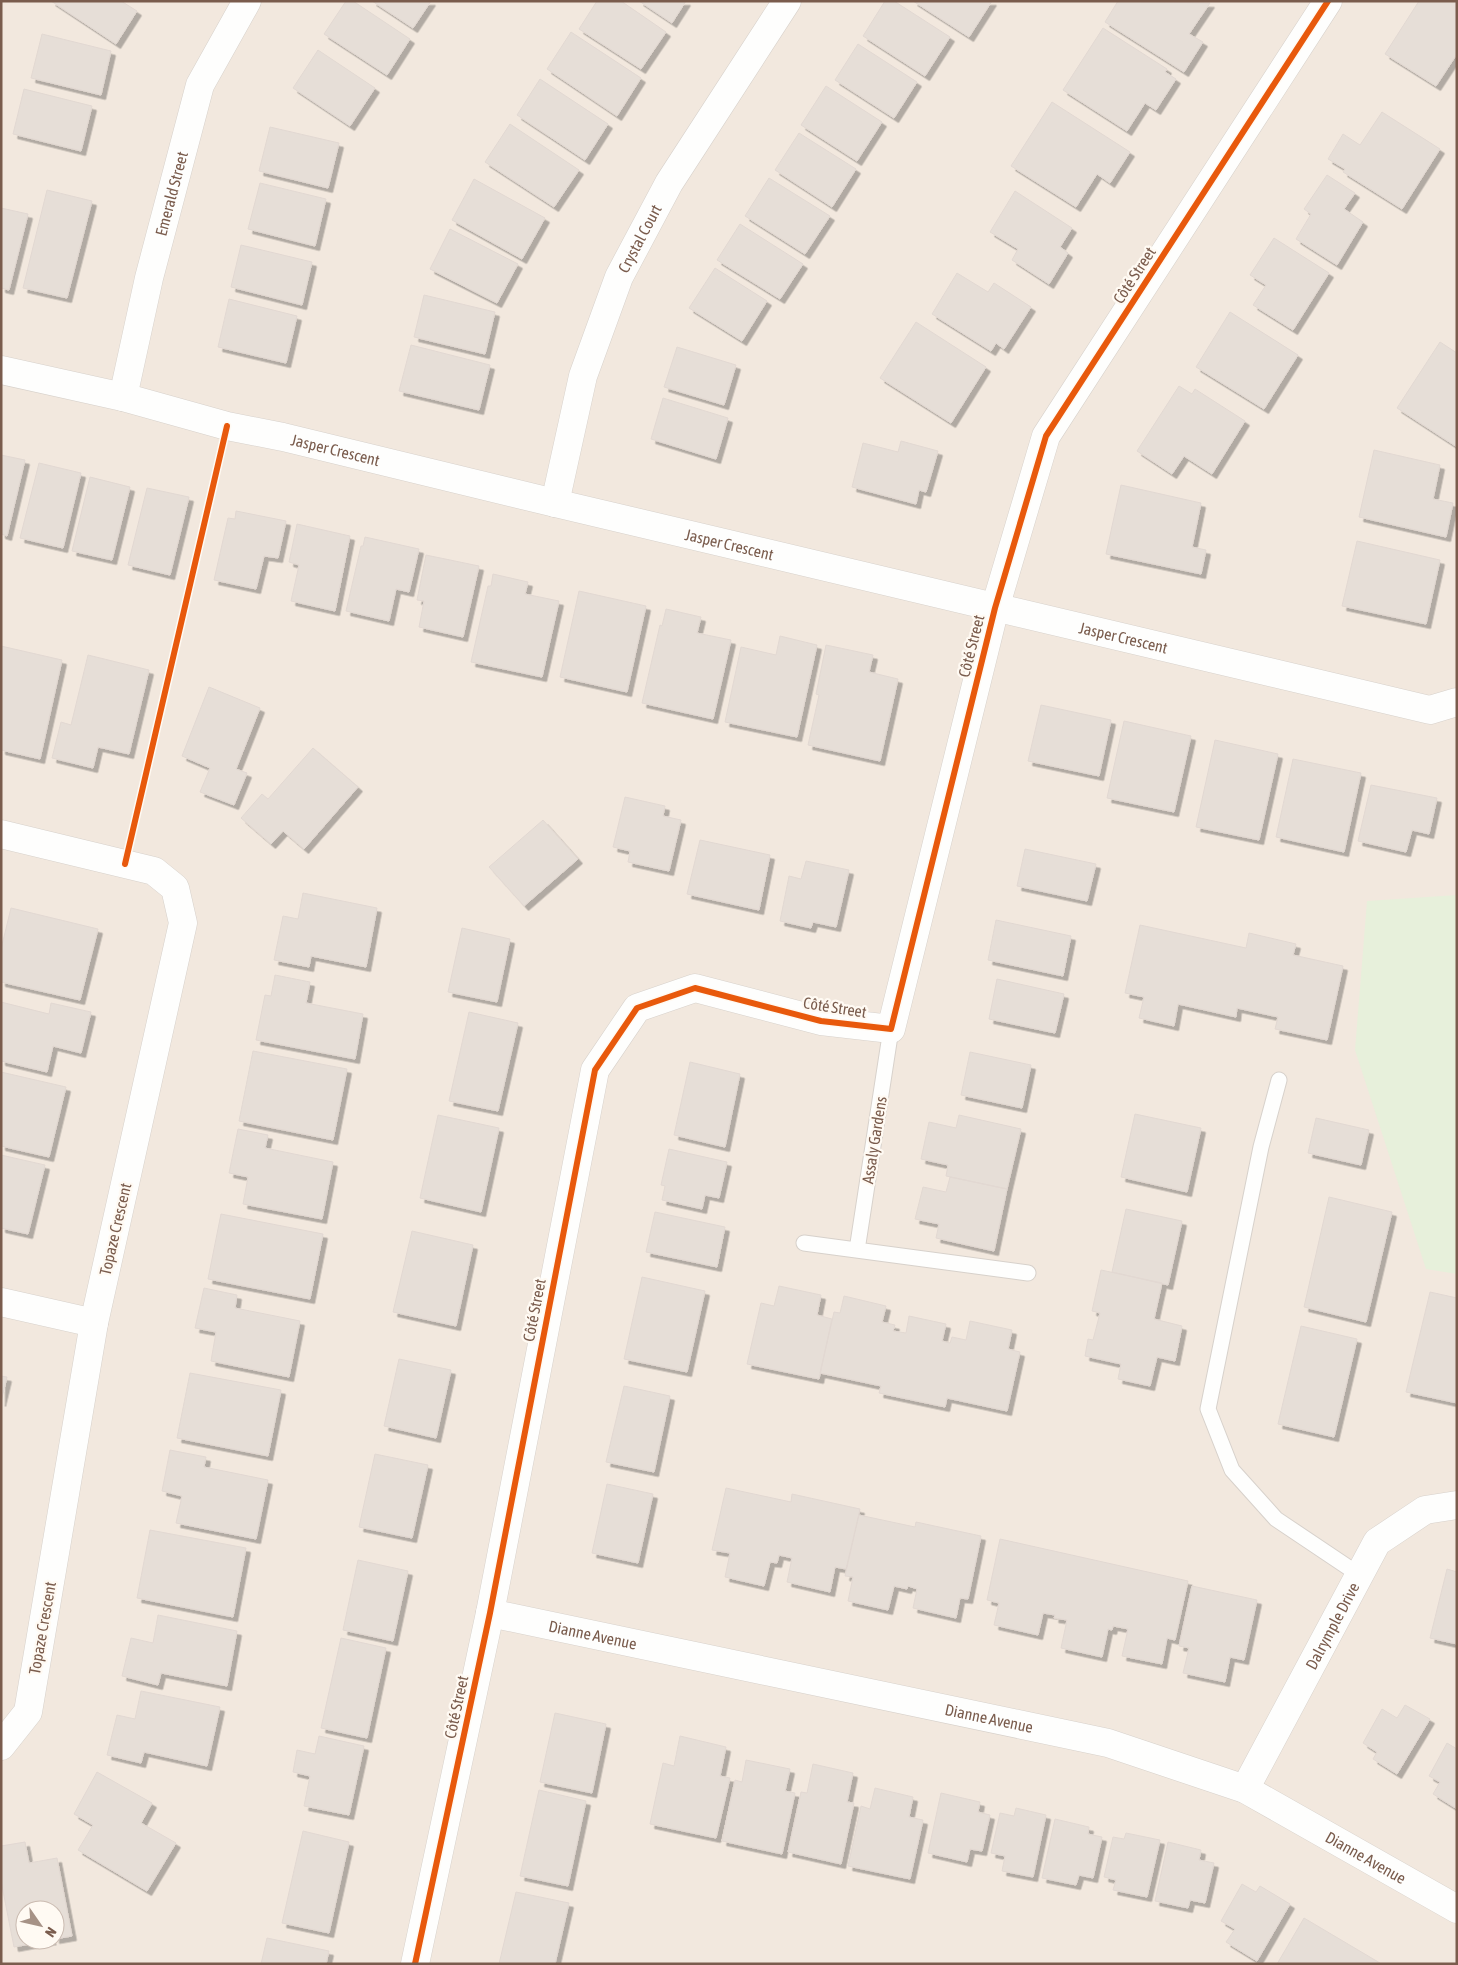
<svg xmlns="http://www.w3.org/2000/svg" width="1458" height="1965" viewBox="0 0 1458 1965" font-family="'Asap Condensed',sans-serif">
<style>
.residential{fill:#f2e8de;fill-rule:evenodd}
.green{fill:#e7f0db}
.building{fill:#e6ded7;stroke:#e2d8d2;filter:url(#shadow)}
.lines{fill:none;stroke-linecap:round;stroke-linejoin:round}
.lane-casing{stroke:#d7d1cb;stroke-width:17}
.street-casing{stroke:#d7d1cb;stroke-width:29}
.lane{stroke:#fefefd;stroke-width:15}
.street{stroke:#fefefd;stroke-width:28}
.cycleway-casing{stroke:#fffaf3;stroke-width:9}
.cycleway{stroke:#e8590c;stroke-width:6}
.labels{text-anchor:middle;stroke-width:4.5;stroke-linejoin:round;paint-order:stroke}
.street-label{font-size:16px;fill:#7a5c4d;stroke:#fffaf3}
</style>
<defs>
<filter id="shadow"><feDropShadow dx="4.5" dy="4.5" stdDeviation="0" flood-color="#0004"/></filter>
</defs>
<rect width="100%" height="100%" fill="#f9f5f0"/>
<!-- residential -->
<path class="residential" d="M 1,1 L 1457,1 L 1457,1964 L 1,1964 ZM 25,1910 L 55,1910 L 55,1940 L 25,1940 Z"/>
<!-- green -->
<path class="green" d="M 1457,895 L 1457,1274 L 1426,1269 L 1355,1050 L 1367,901 Z"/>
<!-- building -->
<path class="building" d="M 51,1 L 121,1 L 137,11 L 116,44 Z
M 346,1 L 353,1 L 410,39 L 387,75 L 324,34 Z
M 372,1 L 431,1 L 413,28 Z
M 597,1 L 621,1 L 666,32 L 641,69 L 579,29 Z
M 639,1 L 686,1 L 672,23 Z
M 885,1 L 894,1 L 950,37 L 925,76 L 863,36 Z
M 913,1 L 992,1 L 969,37 Z
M 1118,1 L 1210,3 L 1189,34 L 1203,42 L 1184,72 L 1105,22 Z
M 1419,1 L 1457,1 L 1457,54 L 1436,86 L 1385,54 Z
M 1103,28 L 1167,69 L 1165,72 L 1176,79 L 1156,110 L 1145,103 L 1127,131 L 1063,90 Z
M 571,32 L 641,78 L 617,116 L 547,69 Z
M 42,34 L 111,51 L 101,95 L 31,78 Z
M 858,44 L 917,82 L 894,118 L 835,80 Z
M 318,50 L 375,88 L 350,126 L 293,88 Z
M 540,79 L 608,124 L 585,160 L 517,115 Z
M 826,86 L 882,122 L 857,161 L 801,125 Z
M 24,89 L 92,106 L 81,151 L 13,134 Z
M 1052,102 L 1130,152 L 1110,183 L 1097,174 L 1076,207 L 1011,166 Z
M 1382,112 L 1440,149 L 1402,209 L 1343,172 L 1345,169 L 1328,159 L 1343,134 L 1360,145 Z
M 510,124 L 579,170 L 554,207 L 485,162 Z
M 270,127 L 339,143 L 328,188 L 259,171 Z
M 799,133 L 856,169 L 832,207 L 775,170 Z
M 1327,175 L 1355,193 L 1344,209 L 1363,222 L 1337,265 L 1296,239 L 1311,214 L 1304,209 Z
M 769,178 L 830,216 L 805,254 L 745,216 Z
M 474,179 L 545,218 L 522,259 L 452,220 Z
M 260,183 L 326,199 L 315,246 L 248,229 Z
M 47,190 L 92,201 L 67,298 L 23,288 Z
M 1015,191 L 1072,228 L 1060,247 L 1068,253 L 1049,284 L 1012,260 L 1018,249 L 990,232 Z
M 1,208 L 28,214 L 9,290 L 1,288 Z
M 740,224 L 803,264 L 780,299 L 717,260 Z
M 450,229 L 518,264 L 497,303 L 430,269 Z
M 1274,238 L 1329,273 L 1293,330 L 1253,305 L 1266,285 L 1250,275 Z
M 241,245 L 312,262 L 302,305 L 231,287 Z
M 715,268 L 767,301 L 742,341 L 689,308 Z
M 957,273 L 988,292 L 994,283 L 1031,307 L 1004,349 L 996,343 L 991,351 L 932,314 Z
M 424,295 L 495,312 L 485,354 L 414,337 Z
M 229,299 L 297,316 L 286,363 L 218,347 Z
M 1230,312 L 1298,355 L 1264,409 L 1196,367 Z
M 916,322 L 986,367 L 951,423 L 880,378 Z
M 1440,342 L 1457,353 L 1457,447 L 1397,408 Z
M 411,345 L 490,365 L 479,410 L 399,391 Z
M 677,347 L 736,365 L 724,405 L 664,387 Z
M 1179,386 L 1192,394 L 1195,389 L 1245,421 L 1212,474 L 1184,456 L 1172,474 L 1137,451 Z
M 663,398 L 728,418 L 716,459 L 651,439 Z
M 901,441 L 938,451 L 926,492 L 919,490 L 916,504 L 852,487 L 863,443 L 898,452 Z
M 1374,450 L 1440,465 L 1433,499 L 1453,503 L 1446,537 L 1359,517 Z
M 1,455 L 25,460 L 7,536 L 1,534 Z
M 39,463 L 81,473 L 63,548 L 20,538 Z
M 90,477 L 130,487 L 112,560 L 72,551 Z
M 1121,485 L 1201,503 L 1192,547 L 1206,550 L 1201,574 L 1106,554 Z
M 147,488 L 189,497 L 170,575 L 128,565 Z
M 236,511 L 286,521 L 278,558 L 264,556 L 256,589 L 214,580 L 228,518 L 235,519 Z
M 297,524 L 350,536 L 335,611 L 291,601 L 299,565 L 289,562 Z
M 365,537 L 419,549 L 409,592 L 396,589 L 389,621 L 346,611 L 361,546 L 363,546 Z
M 1357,541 L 1440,560 L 1426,624 L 1342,606 Z
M 426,555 L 479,566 L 463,637 L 419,627 L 424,601 L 417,600 Z
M 493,574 L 528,582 L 525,594 L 559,601 L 542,677 L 471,662 L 488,586 L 491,586 Z
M 579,591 L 646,606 L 627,692 L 560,677 Z
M 666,609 L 701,617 L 697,633 L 731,640 L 713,719 L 642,703 L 660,625 L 662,626 Z
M 780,636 L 817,645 L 797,737 L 725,722 L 741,647 L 776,655 Z
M 826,645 L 873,655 L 869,672 L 898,679 L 880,761 L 808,745 L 819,695 L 816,694 Z
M 1,646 L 62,660 L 40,759 L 1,750 Z
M 88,655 L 149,670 L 129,754 L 98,747 L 93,768 L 52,758 L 61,722 L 71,725 Z
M 209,687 L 260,708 L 236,769 L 247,773 L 234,805 L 200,792 L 210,768 L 182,756 Z
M 1041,705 L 1111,720 L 1099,776 L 1028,761 Z
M 1124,721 L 1191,736 L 1174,812 L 1107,798 Z
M 1215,740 L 1278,754 L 1259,840 L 1196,827 Z
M 313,748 L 358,787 L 304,849 L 283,831 L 271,844 L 241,818 L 262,794 L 268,799 Z
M 1293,759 L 1361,773 L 1344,852 L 1276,837 Z
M 1371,785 L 1437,798 L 1429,834 L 1412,830 L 1406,852 L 1358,841 Z
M 625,797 L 665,806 L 663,816 L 681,820 L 669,871 L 628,862 L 630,851 L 613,847 Z
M 543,820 L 578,859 L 524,906 L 489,867 Z
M 700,840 L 770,855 L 759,910 L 687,894 Z
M 1025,849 L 1096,864 L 1087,901 L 1017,886 Z
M 806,861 L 849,870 L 836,927 L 813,922 L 811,928 L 780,921 L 789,876 L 801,879 Z
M 303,893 L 377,908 L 366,967 L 311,956 L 309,967 L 274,960 L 283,916 L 298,919 Z
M 11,908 L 98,929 L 80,1000 L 1,982 L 1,949 Z
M 996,920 L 1071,936 L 1063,976 L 988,960 Z
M 1140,925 L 1246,948 L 1249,933 L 1296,944 L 1293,955 L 1343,966 L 1327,1040 L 1275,1029 L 1278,1017 L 1237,1008 L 1236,1017 L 1178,1004 L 1174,1026 L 1139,1018 L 1144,997 L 1125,993 Z
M 462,928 L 510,939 L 497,1002 L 448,992 Z
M 275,975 L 310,982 L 306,1003 L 363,1014 L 355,1059 L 256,1040 L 265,995 L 271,996 Z
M 997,979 L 1064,994 L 1055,1033 L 989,1019 Z
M 1,1002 L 49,1014 L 51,1003 L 91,1012 L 81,1053 L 53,1046 L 47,1072 L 1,1061 Z
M 469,1012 L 518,1023 L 498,1111 L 449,1101 Z
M 253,1051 L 347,1069 L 333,1140 L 239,1121 Z
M 970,1052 L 1031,1065 L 1022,1108 L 961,1095 Z
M 690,1062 L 740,1074 L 725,1147 L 674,1135 Z
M 1,1072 L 66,1087 L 49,1157 L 1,1146 Z
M 1135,1114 L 1201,1128 L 1187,1192 L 1121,1177 Z
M 438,1115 L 499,1128 L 481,1212 L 420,1198 Z
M 959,1115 L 1021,1129 L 1007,1189 L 946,1176 L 948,1165 L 921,1159 L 929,1122 L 956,1128 Z
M 1316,1118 L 1369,1130 L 1361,1165 L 1308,1153 Z
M 238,1129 L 268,1135 L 265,1148 L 333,1162 L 322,1219 L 243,1204 L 248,1177 L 229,1173 Z
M 669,1149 L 727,1162 L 719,1198 L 705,1195 L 702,1209 L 662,1200 L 665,1186 L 661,1185 Z
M 1,1155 L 45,1165 L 28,1234 L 1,1228 Z
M 950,1177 L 1007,1189 L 994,1251 L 936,1238 L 939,1224 L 915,1219 L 923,1187 L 946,1192 Z
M 1329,1197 L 1392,1212 L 1366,1322 L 1304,1307 Z
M 1126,1209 L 1182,1221 L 1168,1285 L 1112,1272 Z
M 655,1212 L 725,1227 L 717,1267 L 646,1252 Z
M 221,1214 L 323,1234 L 310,1299 L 208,1279 Z
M 412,1231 L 473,1245 L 456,1326 L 393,1312 Z
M 1101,1270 L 1162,1283 L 1154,1319 L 1182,1326 L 1175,1361 L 1157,1357 L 1150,1386 L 1118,1379 L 1121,1364 L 1085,1356 L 1088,1339 L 1093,1340 L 1100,1313 L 1092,1311 Z
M 642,1277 L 705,1291 L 687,1372 L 624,1359 Z
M 779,1286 L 821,1295 L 817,1315 L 832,1319 L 819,1379 L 747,1364 L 761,1303 L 774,1306 Z
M 204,1288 L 237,1295 L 235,1308 L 300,1321 L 289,1377 L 211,1361 L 216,1332 L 195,1328 Z
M 1430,1292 L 1457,1298 L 1457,1403 L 1406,1392 Z
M 844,1296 L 886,1306 L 882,1322 L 895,1325 L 893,1331 L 906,1333 L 909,1316 L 946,1324 L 942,1341 L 950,1343 L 952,1337 L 966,1340 L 970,1321 L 1012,1330 L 1008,1349 L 1020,1352 L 1007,1411 L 947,1398 L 945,1407 L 879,1393 L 881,1386 L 820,1373 L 834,1312 L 840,1313 Z
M 1301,1326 L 1357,1339 L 1334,1437 L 1278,1424 Z
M 399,1359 L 451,1370 L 436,1438 L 384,1426 Z
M 190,1373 L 281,1390 L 268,1456 L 177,1438 Z
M 1,1376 L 7,1377 L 1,1402 Z
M 624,1386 L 670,1396 L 654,1472 L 606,1462 Z
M 170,1450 L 206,1457 L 204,1467 L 268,1480 L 256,1539 L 176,1523 L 182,1496 L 162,1491 Z
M 375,1454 L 428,1465 L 412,1538 L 359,1527 Z
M 607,1484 L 653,1494 L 638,1563 L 592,1553 Z
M 726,1488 L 791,1502 L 792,1494 L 860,1509 L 846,1569 L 835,1567 L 830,1592 L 787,1582 L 792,1558 L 779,1555 L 777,1563 L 770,1562 L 764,1586 L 725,1577 L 730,1553 L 712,1550 Z
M 859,1515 L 915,1527 L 916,1522 L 981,1536 L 968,1599 L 960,1598 L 956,1618 L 913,1608 L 917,1589 L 908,1586 L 907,1589 L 894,1586 L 888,1610 L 848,1601 L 853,1577 L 845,1576 Z
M 150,1530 L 246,1548 L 233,1617 L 137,1598 Z
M 1000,1539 L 1188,1581 L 1175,1640 L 1167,1638 L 1162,1664 L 1122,1656 L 1128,1629 L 1113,1626 L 1112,1630 L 1108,1629 L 1102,1657 L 1061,1648 L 1067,1620 L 1054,1618 L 1055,1615 L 1043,1613 L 1038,1635 L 994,1625 L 999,1603 L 987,1600 Z
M 358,1560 L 408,1571 L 393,1641 L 343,1630 Z
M 1447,1569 L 1457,1572 L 1457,1644 L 1430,1638 Z
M 1192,1586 L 1257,1600 L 1244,1660 L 1230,1657 L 1225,1682 L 1183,1673 L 1189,1648 L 1179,1646 Z
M 158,1615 L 237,1631 L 227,1686 L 161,1673 L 158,1685 L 122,1676 L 131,1638 L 153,1643 Z
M 341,1638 L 386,1648 L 367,1738 L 321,1728 Z
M 141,1691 L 220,1707 L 207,1766 L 144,1752 L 141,1763 L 107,1755 L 117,1715 L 135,1719 Z
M 1405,1705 L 1430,1719 L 1397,1774 L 1373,1759 L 1377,1752 L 1363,1743 L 1382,1709 L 1397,1718 Z
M 555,1713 L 606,1724 L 592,1793 L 540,1782 Z
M 319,1736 L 364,1746 L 349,1815 L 304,1806 L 310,1776 L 293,1772 L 297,1750 L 315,1754 Z
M 680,1736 L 726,1747 L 720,1776 L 730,1778 L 716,1838 L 650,1824 L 663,1763 L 674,1766 Z
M 1447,1743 L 1457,1749 L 1457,1809 L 1433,1794 L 1440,1782 L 1429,1776 Z
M 746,1760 L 790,1769 L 785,1791 L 795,1793 L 782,1854 L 722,1841 L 735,1780 L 742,1782 Z
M 813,1764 L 853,1773 L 847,1802 L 854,1803 L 841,1864 L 788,1852 L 801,1792 L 807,1793 Z
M 97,1772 L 152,1803 L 141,1823 L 176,1843 L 147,1891 L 78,1850 L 93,1825 L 74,1814 Z
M 875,1788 L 913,1797 L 909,1817 L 923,1820 L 910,1879 L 848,1866 L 861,1806 L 870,1809 Z
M 539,1790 L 586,1801 L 568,1886 L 520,1876 Z
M 941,1793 L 980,1802 L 978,1812 L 990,1815 L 982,1851 L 970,1849 L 967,1862 L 928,1853 Z
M 1016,1808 L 1046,1815 L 1033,1877 L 1002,1871 L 1005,1856 L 991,1853 L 1000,1813 L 1014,1816 Z
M 1055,1819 L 1089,1827 L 1088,1834 L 1102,1837 L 1093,1878 L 1079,1875 L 1076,1885 L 1042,1878 Z
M 303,1831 L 349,1842 L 329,1933 L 282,1923 Z
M 1126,1833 L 1160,1840 L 1147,1897 L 1113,1890 L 1116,1880 L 1104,1877 L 1113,1837 L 1124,1839 Z
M 25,1842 L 29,1863 L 57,1858 L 72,1936 L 55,1939 L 55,1910 L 25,1910 L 25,1940 L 52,1940 L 14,1947 L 1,1881 L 1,1846 Z
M 1168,1842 L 1201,1850 L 1199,1860 L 1214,1863 L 1205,1903 L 1190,1900 L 1188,1908 L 1155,1901 Z
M 1242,1884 L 1256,1892 L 1260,1886 L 1290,1904 L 1257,1961 L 1226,1942 L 1235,1929 L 1221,1921 Z
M 516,1892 L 569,1903 L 555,1964 L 499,1964 Z
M 1304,1918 L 1380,1963 L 1380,1964 L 1277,1964 Z
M 267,1938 L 329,1951 L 326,1964 L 261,1964 Z"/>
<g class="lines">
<defs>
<path id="lane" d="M 1279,1080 L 1261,1147 L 1208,1409 L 1232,1470 L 1276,1519 L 1361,1576
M 804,1243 L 1028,1273
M 857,1250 L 891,1029"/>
<g id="street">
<path id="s1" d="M 1,370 L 123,397 L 227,426 L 283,437 L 555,503 L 1430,710 L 1457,702"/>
<path id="s2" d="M 123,397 L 149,278 L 200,85 L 247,1"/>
<path id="s3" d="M 555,503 L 583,376 L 619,277 L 669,183 L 787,1"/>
<path d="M 1,834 L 154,871 L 175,888 L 183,923 L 94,1323 L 28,1712 L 1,1746"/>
<path d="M 1,1302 L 94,1323"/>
<path id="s4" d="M 490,1613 L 1108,1743 L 1245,1789 L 1457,1909"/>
<path id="s5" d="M 1245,1789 L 1377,1542 L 1425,1510 L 1457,1505"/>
<path d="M 415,1964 L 490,1613 L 595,1070 L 637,1008 L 695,988 L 821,1021 L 891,1029 L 995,608 L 1046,436 L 1328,1"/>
</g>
</defs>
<!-- lane casing -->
<use href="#lane" class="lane-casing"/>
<!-- street casing -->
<use href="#street" class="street-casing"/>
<!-- lane -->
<use href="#lane" class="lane"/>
<!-- street -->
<use href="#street" class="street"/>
<defs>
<path id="cycleway" d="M 125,864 L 227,426
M 415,1964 L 490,1613 L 595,1070 L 637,1008 L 695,988 L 821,1021 L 891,1029 L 995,608 L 1046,436 L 1328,1"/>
</defs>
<!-- cycleway casing -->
<use href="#cycleway" class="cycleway-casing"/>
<!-- cycleway -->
<use href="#cycleway" class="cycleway"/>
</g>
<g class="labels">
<!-- street labels -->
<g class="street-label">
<text dy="6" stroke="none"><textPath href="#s2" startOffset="209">Emerald Street</textPath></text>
<text dy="6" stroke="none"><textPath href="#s3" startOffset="279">Crystal Court</textPath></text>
<text transform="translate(1134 275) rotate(-57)" y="6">Côté Street</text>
<text dy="6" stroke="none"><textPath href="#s1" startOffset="344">Jasper Crescent</textPath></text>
<text dy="6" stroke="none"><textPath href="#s1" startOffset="749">Jasper Crescent</textPath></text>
<text dy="6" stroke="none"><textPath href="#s1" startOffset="1154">Jasper Crescent</textPath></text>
<text transform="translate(971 646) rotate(-76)" y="6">Côté Street</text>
<text transform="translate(835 1007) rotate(9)" y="6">Côté Street</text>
<text transform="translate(874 1140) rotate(-81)" y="6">Assaly Gardens</text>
<text transform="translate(115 1229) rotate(-77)" y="6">Topaze Crescent</text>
<text transform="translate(534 1310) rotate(-79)" y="6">Côté Street</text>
<text dy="6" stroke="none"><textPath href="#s5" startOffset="185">Dalrymple Drive</textPath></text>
<text transform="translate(42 1628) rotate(-80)" y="6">Topaze Crescent</text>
<text dy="6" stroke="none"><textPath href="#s4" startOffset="105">Dianne Avenue</textPath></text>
<text transform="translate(456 1707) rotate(-78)" y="6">Côté Street</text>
<text dy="6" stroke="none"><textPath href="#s4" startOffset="510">Dianne Avenue</textPath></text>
<text dy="6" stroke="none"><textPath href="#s4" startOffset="915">Dianne Avenue</textPath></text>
</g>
</g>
<!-- border -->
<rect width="1458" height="1965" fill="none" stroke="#7a5c4d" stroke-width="5"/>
<!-- north arrow -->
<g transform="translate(40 1925) rotate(124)"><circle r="24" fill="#fffaf3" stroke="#cabbb1"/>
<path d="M0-4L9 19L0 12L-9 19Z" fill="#a69286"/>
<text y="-8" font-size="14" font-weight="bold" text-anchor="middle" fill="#7a5c4d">N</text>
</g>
</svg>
